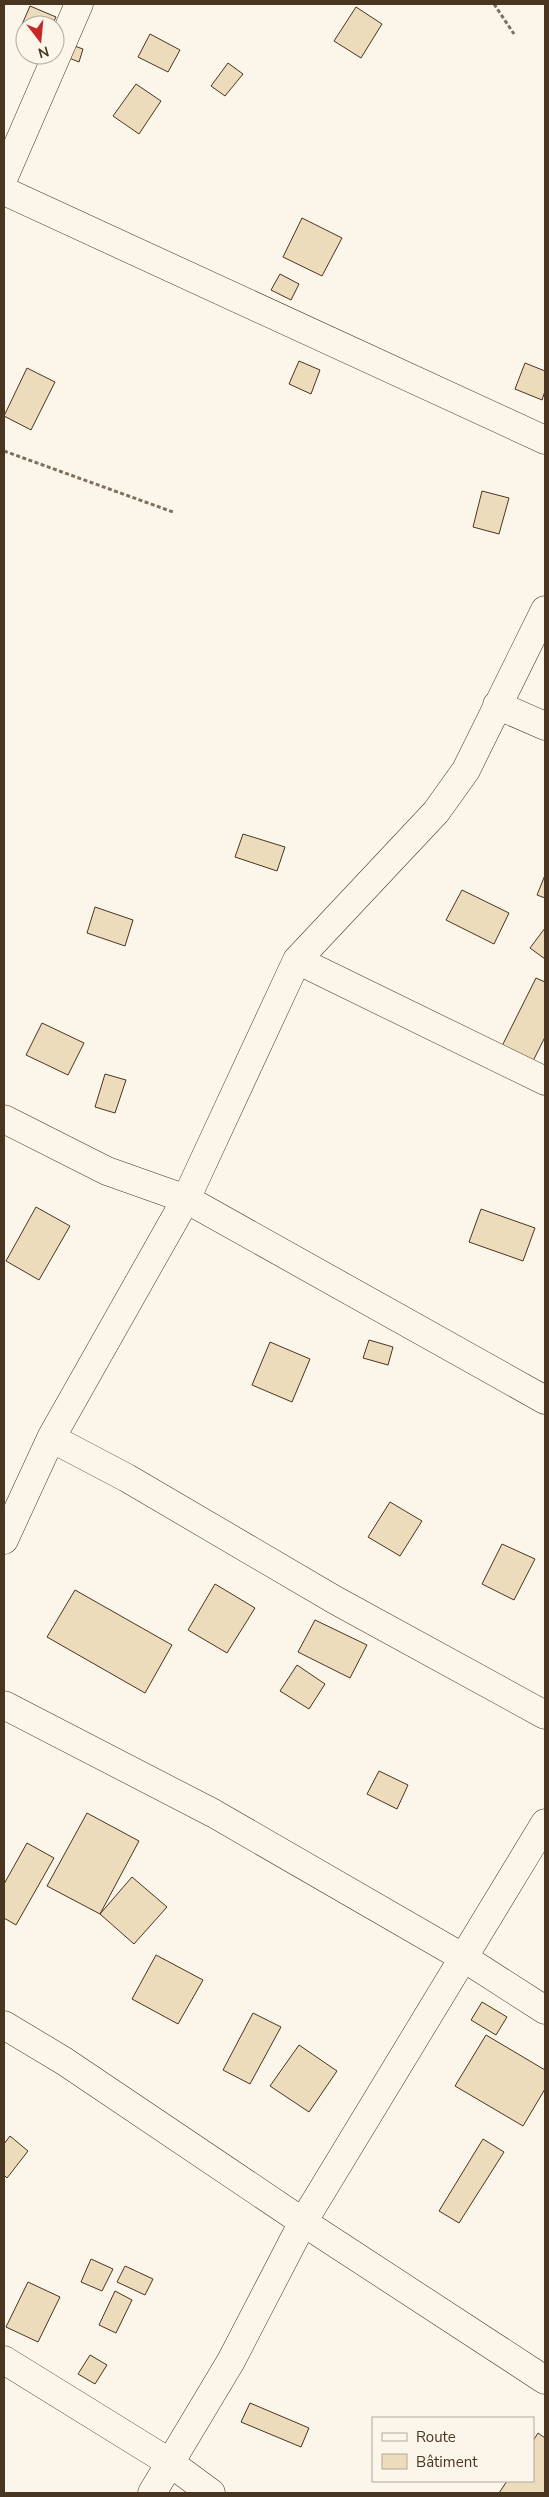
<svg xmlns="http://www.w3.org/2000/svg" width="549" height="2497" viewBox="0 0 549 2497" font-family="'Nunito Sans',sans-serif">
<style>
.building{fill:#ecdcbc;stroke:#4a3520}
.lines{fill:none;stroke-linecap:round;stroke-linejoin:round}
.minor-casing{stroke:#4a3520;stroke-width:29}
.path{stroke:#7f6f5c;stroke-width:3;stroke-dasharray:4 2.5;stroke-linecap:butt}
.minor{stroke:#fbf6e9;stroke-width:28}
</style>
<rect width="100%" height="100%" fill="#fbf6e9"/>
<!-- building -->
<path class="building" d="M 30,6 L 56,17 L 52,25 L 25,25 L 25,39 L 17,36 Z
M 356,7 L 382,24 L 361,58 L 334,41 Z
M 150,34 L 180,50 L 168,72 L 138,57 Z
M 63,42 L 83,49 L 79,62 L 59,54 Z
M 228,63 L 243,74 L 225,96 L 211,86 Z
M 136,84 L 161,101 L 139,134 L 113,116 Z
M 302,218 L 342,238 L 322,276 L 283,257 Z
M 280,274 L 299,284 L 291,300 L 271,290 Z
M 299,361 L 320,370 L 311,394 L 289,384 Z
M 525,363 L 545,371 L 545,391 L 542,400 L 515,389 Z
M 27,368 L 55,382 L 31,430 L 4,416 Z
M 482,491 L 509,498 L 499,534 L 473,527 Z
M 243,834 L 285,847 L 277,871 L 235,857 Z
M 545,875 L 545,898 L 537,895 Z
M 462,890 L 509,913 L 494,944 L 446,920 Z
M 95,907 L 133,920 L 125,946 L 87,933 Z
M 545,928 L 545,959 L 530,948 Z
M 536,978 L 545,982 L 545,1037 L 533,1061 L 502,1046 Z
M 42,1023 L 84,1043 L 68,1075 L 26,1055 Z
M 105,1074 L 126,1080 L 115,1113 L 95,1107 Z
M 36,1207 L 70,1226 L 39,1280 L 6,1261 Z
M 481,1209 L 535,1228 L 523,1261 L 469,1242 Z
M 369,1340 L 393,1347 L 388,1365 L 363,1358 Z
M 270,1342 L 310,1359 L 292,1402 L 252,1385 Z
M 390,1502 L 422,1521 L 400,1556 L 368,1537 Z
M 502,1544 L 535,1559 L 514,1600 L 482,1584 Z
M 215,1584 L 255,1608 L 227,1653 L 188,1630 Z
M 75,1590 L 172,1645 L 145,1693 L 47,1637 Z
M 315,1620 L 367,1645 L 350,1678 L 298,1652 Z
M 297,1665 L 325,1684 L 309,1709 L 280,1691 Z
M 379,1771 L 408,1785 L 397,1809 L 367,1794 Z
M 87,1813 L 139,1841 L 100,1914 L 47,1886 Z
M 27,1843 L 54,1858 L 16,1925 L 4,1918 L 4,1884 Z
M 132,1877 L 167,1907 L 134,1944 L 100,1914 Z
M 156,1955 L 203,1980 L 178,2024 L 132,1999 Z
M 482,2002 L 507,2017 L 496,2035 L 471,2020 Z
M 253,2013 L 281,2027 L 250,2084 L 223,2070 Z
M 486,2035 L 545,2070 L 545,2089 L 523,2126 L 455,2086 Z
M 299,2045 L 337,2071 L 309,2112 L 270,2086 Z
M 10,2136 L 28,2151 L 7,2178 L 4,2175 L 4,2144 Z
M 483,2139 L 504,2152 L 459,2223 L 439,2211 Z
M 91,2259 L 113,2269 L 102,2291 L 81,2282 Z
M 125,2266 L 153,2279 L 145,2295 L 117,2282 Z
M 28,2282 L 60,2297 L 38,2342 L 6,2327 Z
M 115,2291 L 132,2300 L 116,2333 L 99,2325 Z
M 90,2355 L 107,2365 L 95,2384 L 78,2374 Z
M 250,2403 L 309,2428 L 301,2447 L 241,2422 Z
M 538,2433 L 545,2438 L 545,2493 L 499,2493 L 507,2481 L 533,2481 L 533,2441 Z"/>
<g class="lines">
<defs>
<path id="minor" d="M 4,177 L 79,4
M 4,191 L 545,440
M 497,705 L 545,726
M 297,960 L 545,1081
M 4,1119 L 107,1171 L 186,1199 L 545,1400
M 51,1438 L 127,1478 L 335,1600 L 545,1715
M 4,1540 L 51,1438 L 186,1199 L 297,960 L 436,812 L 466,770 L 545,610
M 4,1705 L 213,1813 L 464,1958 L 545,2010
M 545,1823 L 303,2222 L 545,2380
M 4,2025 L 64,2061 L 303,2222 L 231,2361 L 152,2493
M 4,2360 L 169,2462 L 211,2493"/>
</defs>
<!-- minor casing -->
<use href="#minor" class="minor-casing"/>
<!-- path -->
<path class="path" d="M 494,4 L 514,34
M 4,451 L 173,512"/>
<!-- minor -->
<use href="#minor" class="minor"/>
</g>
<!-- border -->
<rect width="549" height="2497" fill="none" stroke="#4a3520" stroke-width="10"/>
<!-- legend -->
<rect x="372" y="2417" width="162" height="65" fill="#fbf6e9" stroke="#b4a999"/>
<rect x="382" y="2433" width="25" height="8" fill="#fbf6e9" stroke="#b4a999"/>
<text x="416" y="2442" font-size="15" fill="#4a3520">Route</text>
<rect x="382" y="2454" width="25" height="15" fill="#ecdcbc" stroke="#b4a999"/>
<text x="416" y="2467" font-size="15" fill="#4a3520">Bâtiment</text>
<!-- north arrow -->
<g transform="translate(40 40) rotate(164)"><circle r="24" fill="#fbf6e9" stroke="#b4a999"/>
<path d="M0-4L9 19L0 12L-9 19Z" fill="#c62828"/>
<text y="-8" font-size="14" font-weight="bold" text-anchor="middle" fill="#4a3520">N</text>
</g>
</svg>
